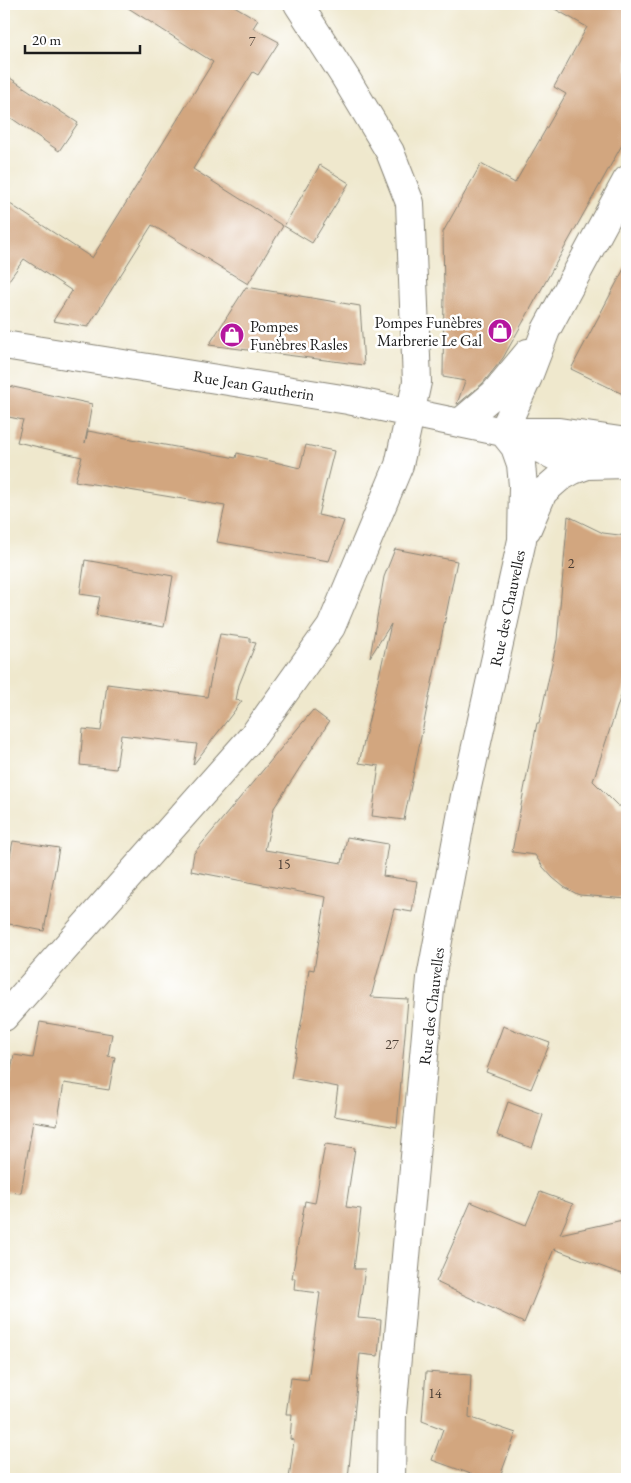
<svg xmlns="http://www.w3.org/2000/svg" width="631" height="1483" viewBox="0 0 631 1483" font-family="'EB Garamond',serif">
<style>
.building{fill:#d2a67f}
.lines{fill:none;stroke-linecap:round;stroke-linejoin:round}
.street-casing{stroke:#868274;stroke-width:30}
.street{stroke:#fff;stroke-width:28}
.labels{text-anchor:middle;stroke-width:5;stroke-linejoin:round;paint-order:stroke}
.number-label{font-size:14px;fill:#4a3e35}
.poi-label{font-size:16px;fill:#1c1c1c;stroke:#fff;text-anchor:end}
.street-label{font-size:16px;fill:#1c1c1c;stroke:#fff}
</style>
<rect width="100%" height="100%" fill="#fff"/>
<filter id="ink" filterUnits="userSpaceOnUse"><feTurbulence type="fractalNoise" baseFrequency=".02" numOctaves="2"/><feDisplacementMap in="SourceGraphic" scale="10" xChannelSelector="R" yChannelSelector="G"/><feConvolveMatrix kernelMatrix="1 2 1 2 8 2 1 2 1" color-interpolation-filters="sRGB"/></filter>
<filter id="wash" filterUnits="userSpaceOnUse"><feTurbulence type="fractalNoise" baseFrequency=".0096" numOctaves="4" result="noise"/><feDisplacementMap in="SourceGraphic" scale="20" xChannelSelector="R" yChannelSelector="G"/><feGaussianBlur stdDeviation="1.12" result="paint"/><feColorMatrix in="noise" values="0 0 0 0 0 0 0 0 0 0 0 0 0 0 0 0 0 1.4 0 .05"/><feComposite in="paint" operator="in"/></filter>
<g filter="url(#wash)">
<rect width="100%" height="100%" fill="#efe8cd"/>
<g id="blocks">
<!-- building -->
<path class="building" d="M 122,4 L 231,4 L 258,20 L 253,28 L 279,42 L 258,75 L 253,72 L 193,169 L 283,226 L 248,284 L 152,225 L 88,327 L 53,321 L 72,291 L 24,259 L 4,287 L 4,200 L 92,258 L 213,62 Z
M 546,4 L 627,4 L 627,136 L 503,358 L 483,383 L 458,404 L 457,404 L 465,381 L 443,377 L 444,291 L 443,232 L 481,164 L 515,183 L 566,94 L 554,87 L 587,27 Z
M 4,74 L 78,123 L 59,151 L 4,113 Z
M 320,165 L 349,183 L 312,243 L 284,226 Z
M 627,263 L 627,396 L 571,369 Z
M 246,287 L 360,306 L 364,365 L 209,345 Z
M 4,385 L 92,404 L 85,443 L 88,431 L 236,458 L 237,453 L 300,468 L 306,445 L 334,451 L 318,515 L 344,521 L 329,561 L 217,542 L 225,506 L 75,481 L 82,457 L 17,442 L 23,420 L 4,416 Z
M 568,516 L 603,533 L 627,536 L 627,677 L 593,781 L 618,806 L 627,806 L 627,899 L 580,895 L 577,894 L 564,887 L 553,878 L 543,867 L 535,855 L 512,852 L 537,723 L 539,723 L 557,640 Z
M 395,549 L 457,561 L 404,820 L 372,816 L 379,766 L 359,763 L 391,624 L 370,657 L 384,577 Z
M 85,560 L 173,576 L 164,627 L 96,615 L 100,597 L 80,594 Z
M 220,634 L 250,638 L 250,642 L 256,643 L 239,685 L 236,700 L 242,701 L 193,765 L 197,744 L 121,735 L 116,769 L 80,765 L 83,729 L 101,731 L 107,684 L 207,697 Z
M 313,710 L 329,722 L 274,808 L 265,850 L 342,863 L 347,837 L 388,844 L 383,876 L 417,881 L 412,912 L 394,909 L 371,997 L 408,999 L 397,1127 L 334,1116 L 338,1087 L 291,1078 L 303,1012 L 309,969 L 314,970 L 326,897 L 191,871 L 194,853 Z
M 13,841 L 59,848 L 44,931 L 4,923 L 4,886 Z
M 40,1022 L 112,1034 L 108,1056 L 115,1057 L 109,1090 L 64,1083 L 57,1125 L 33,1121 L 21,1193 L 4,1192 L 4,1106 L 14,1055 L 33,1058 Z
M 503,1026 L 550,1043 L 531,1089 L 486,1072 Z
M 508,1102 L 543,1115 L 532,1148 L 497,1135 Z
M 325,1144 L 355,1148 L 346,1207 L 361,1209 L 354,1269 L 365,1269 L 358,1318 L 381,1320 L 378,1356 L 360,1354 L 348,1479 L 289,1479 L 294,1440 L 290,1439 L 292,1414 L 286,1414 L 291,1378 L 308,1380 L 320,1293 L 294,1290 L 295,1278 L 292,1278 L 305,1201 L 315,1203 Z
M 540,1192 L 573,1204 L 560,1234 L 627,1219 L 627,1276 L 554,1249 L 524,1323 L 436,1282 L 471,1202 L 526,1225 Z
M 426,1372 L 471,1375 L 469,1417 L 516,1433 L 499,1479 L 485,1479 L 432,1460 L 443,1429 L 422,1421 Z"/>
</g>
</g>
<g filter="url(#ink)">
<use href="#blocks" fill-opacity="0" stroke="#868274" stroke-width="1"/>
<g class="lines">
<defs>
<path id="street" d="M 4,345 L 348,400 L 503,432 L 559,432 L 627,442
M 461,422 L 494,394 L 528,353
M 503,432 L 528,377 L 546,330 L 627,180
M 511,435 L 557,457 L 596,461
M 527,529 L 543,492 L 559,478 L 573,470 L 587,465 L 627,464
M 4,1017 L 254,735 L 331,627 L 399,465 L 417,382 L 410,203 L 390,152 L 345,77 L 298,4
M 391,1479 L 392,1413 L 431,978 L 465,796 L 522,540 L 523,486 L 521,464 L 515,447 L 503,432"/>
</defs>
<!-- street casing -->
<use href="#street" class="street-casing"/>
<!-- street -->
<use href="#street" class="street"/>
</g>
</g>
<!-- icons -->
<defs>
<symbol id="shop-disc" viewBox="-11 -11 22 22"><circle r="9.5" fill="#b5179e" stroke="#fff"/><path d="M-5-2.5h2.3a2.7 3.5 0 0 1 5.4 0H5L5.5 6h-11ZM-1.5-2.5h3a1.5 2.3 0 0 0-3 0Z" fill="#fff"/></symbol>
</defs>
<g fill-rule="evenodd">
<use href="#shop-disc" x="486" y="317" width="28" height="28"/>
<use href="#shop-disc" x="218" y="321" width="28" height="28"/>
</g>
<g class="labels">
<!-- number labels -->
<g class="number-label">
<text x="252" y="46">7</text>
<text x="571" y="568">2</text>
<text x="284" y="869">15</text>
<text x="392" y="1049">27</text>
<text x="435" y="1398">14</text>
</g>
<!-- poi labels -->
<g class="poi-label">
<text x="482" y="328">Pompes Funèbres<tspan x="482" dy="18">Marbrerie Le Gal</tspan></text>
<text x="250" y="332" text-anchor="start">Pompes<tspan x="250" dy="18">Funèbres Rasles</tspan></text>
</g>
<!-- street labels -->
<g class="street-label">
<text transform="translate(254 385) rotate(9)" y="6">Rue Jean Gautherin</text>
<text transform="translate(507 608) rotate(-78)" y="6">Rue des Chauvelles</text>
<text transform="translate(431 1006) rotate(-83)" y="6">Rue des Chauvelles</text>
</g>
</g>
<!-- margin -->
<rect width="631" height="1483" fill="none" stroke="#fff" stroke-width="20"/>
<!-- scale -->
<path d="M25 45v8h115v-8" fill="none" stroke="#1c1c1c" stroke-width="2.5"/>
<text x="32" y="45" font-size="15" fill="#1c1c1c" stroke="#ffffff" stroke-width="4" paint-order="stroke">20 m</text>
</svg>
